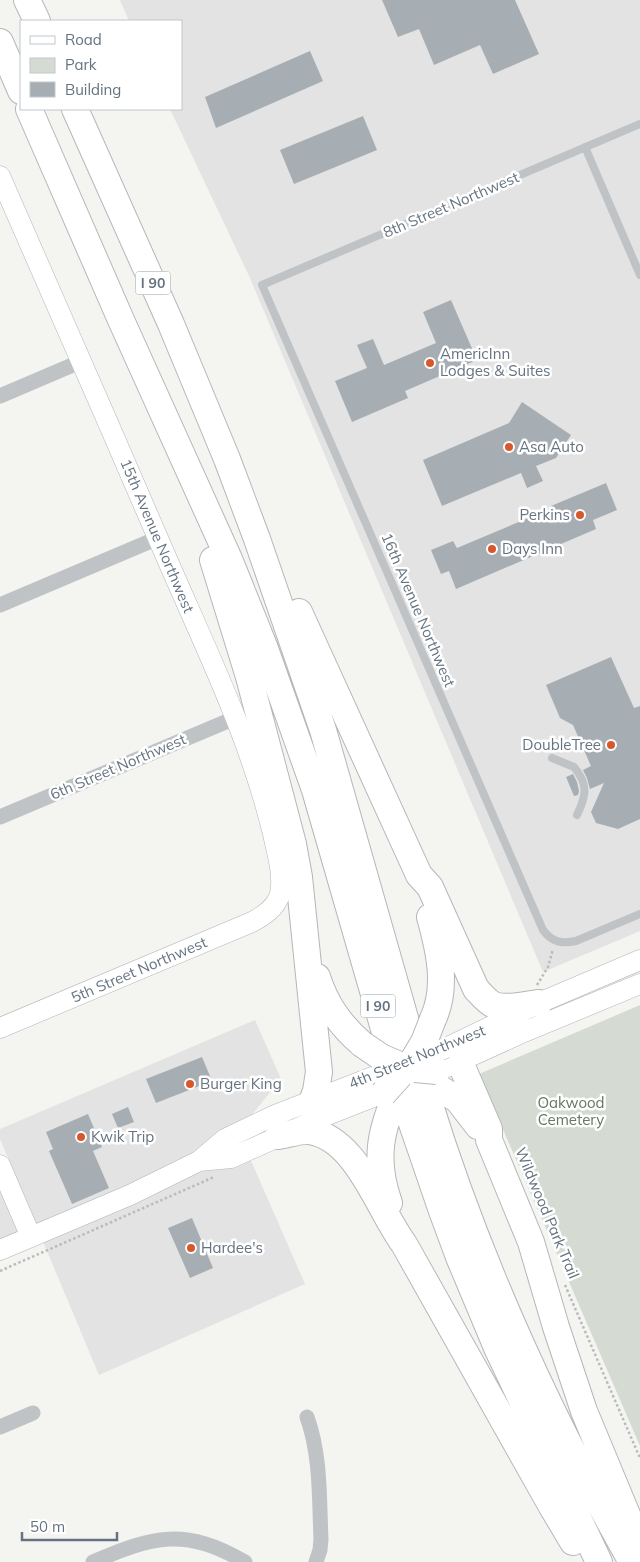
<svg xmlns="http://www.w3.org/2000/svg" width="640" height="1562" viewBox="0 0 640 1562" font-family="Mulish,sans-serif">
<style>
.built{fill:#e2e3e2}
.green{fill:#d5dbd2}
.building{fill:#a7aeb3}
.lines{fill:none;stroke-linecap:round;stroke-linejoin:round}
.secondary-casing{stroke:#b2b6ba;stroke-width:21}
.highway-casing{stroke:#b4b7ba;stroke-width:28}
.path{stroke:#b9bbbd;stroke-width:2.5;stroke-dasharray:2.5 2.5;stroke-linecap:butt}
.lane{stroke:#bfc3c6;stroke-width:8}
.street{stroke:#bfc3c6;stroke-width:15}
.secondary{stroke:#fff;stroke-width:20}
.highway{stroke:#fff;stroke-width:26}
.secondary-bridge-casing{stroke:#b2b6ba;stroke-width:21;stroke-linecap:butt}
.highway-bridge-casing{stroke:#b4b7ba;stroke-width:28;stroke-linecap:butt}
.secondary-bridge{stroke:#fff;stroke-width:20}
.highway-bridge{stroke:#fff;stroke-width:26}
.poi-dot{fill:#d8582d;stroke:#fff;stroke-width:2}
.labels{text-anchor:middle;stroke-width:5;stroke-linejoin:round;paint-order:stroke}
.shield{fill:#fff;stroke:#939da6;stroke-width:1}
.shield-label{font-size:14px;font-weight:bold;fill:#657380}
.street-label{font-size:15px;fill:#657380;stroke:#fff}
.poi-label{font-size:15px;fill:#657380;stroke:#fff;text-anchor:start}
.park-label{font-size:15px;fill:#677863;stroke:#fff}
</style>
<rect width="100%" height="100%" fill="#f4f4f1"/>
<!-- built -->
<path class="built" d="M 120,0 L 640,0 L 640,931 L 543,972 L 250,278 L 170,109 L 181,109 L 181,21 L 129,21 Z
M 255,1020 L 281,1079 L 250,1117 L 235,1124 L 305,1284 L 99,1375 L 0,1139 L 0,1129 Z
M 0,1187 L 20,1235 L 0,1243 Z"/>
<!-- green -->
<path class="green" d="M 640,1005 L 640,1446 L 479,1074 Z"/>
<!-- building -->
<path class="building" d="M 382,0 L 515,0 L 539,54 L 493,74 L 480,45 L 434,65 L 419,29 L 398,37 Z
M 310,51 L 323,81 L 216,128 L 205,97 Z
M 363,116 L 377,150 L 294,184 L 280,150 Z
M 451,300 L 477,360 L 405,391 L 408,398 L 352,422 L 335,381 L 367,368 L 357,345 L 373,339 L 384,365 L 436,343 L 423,312 Z
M 522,402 L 571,435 L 556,458 L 536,466 L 543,481 L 527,488 L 521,473 L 442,506 L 423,460 L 509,423 Z
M 606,483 L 617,510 L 593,520 L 596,529 L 456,589 L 449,571 L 441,574 L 431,550 L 453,541 L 457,548 L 552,508 L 551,506 Z
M 611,657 L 634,708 L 640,706 L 640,819 L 618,829 L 596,823 L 591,812 L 604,783 L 590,789 L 587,778 L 583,770 L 591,766 L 573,725 L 560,718 L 546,685 Z
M 573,774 L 577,782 L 579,791 L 578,795 L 574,796 L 566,777 Z
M 202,1057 L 212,1081 L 156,1103 L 146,1079 Z
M 128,1107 L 134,1122 L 118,1128 L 112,1114 Z
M 88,1114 L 102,1147 L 93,1151 L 109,1188 L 72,1204 L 49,1151 L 53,1149 L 46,1132 Z
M 192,1218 L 213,1268 L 190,1278 L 168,1228 Z"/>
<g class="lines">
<defs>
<path id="secondary" d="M 0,176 C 56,304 112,431 167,559 C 206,649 250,738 273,834 C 277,853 284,875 280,894 C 276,908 263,916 252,922 L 0,1028
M 446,1048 L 539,1003 L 640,960
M 447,1067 L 524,1032 L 640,984
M 199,1161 L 231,1158 L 325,1116 L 396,1088
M 0,1165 L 31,1237
M 0,1250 L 130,1195 L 199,1161 L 225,1139 L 275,1115 L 380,1074"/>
<path id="highway" d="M 27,0 L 37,21
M 0,42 L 21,91
M 29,109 L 121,320 L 229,559 L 264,646 L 315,790 L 408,1112 L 442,1211 L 459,1257 L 498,1350 L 599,1562
M 75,109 L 171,324 L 227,459 L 257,539 L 323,730 L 428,1099 C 478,1261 548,1414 632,1562
M 213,560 L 249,677 L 293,844 L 299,877 L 319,1072 L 316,1091 L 313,1099
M 299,612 L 419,875 L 430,887 L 476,989 C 481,994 487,1002 494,1005 C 507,1010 526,1004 539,1003
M 430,917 C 439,949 448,987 433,1019
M 317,977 C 326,1005 340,1025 362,1044
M 460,1062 L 489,1129 L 489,1140 L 531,1242 L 556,1327 L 584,1411 L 640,1546
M 422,1077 L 458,1100 L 478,1126
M 278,1136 C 287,1135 300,1130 309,1131 C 357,1138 378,1209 404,1244 L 551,1505 L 573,1542
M 389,1203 C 373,1158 381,1129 399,1087"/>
</defs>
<!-- secondary casing -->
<use href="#secondary" class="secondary-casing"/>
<!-- highway casing -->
<use href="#highway" class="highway-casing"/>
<!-- path -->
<path class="path" d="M 537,985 L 548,967 L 553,949
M 0,1271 L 214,1177
M 565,1285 L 640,1458"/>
<!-- lane -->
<path class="lane" d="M 640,124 L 262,285 L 543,930 C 552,942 561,944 576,941 L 640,914
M 585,147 L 640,275
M 552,758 L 574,767 C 589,785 586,796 577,815"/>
<!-- street -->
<path class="street" d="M 0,396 L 82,361
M 0,605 L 158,538
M 0,817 L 235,718
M 307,1417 C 321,1456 319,1498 321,1539 L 320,1550 L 316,1562
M 0,1427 L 33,1413
M 93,1562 C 153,1536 185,1527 245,1562"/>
<!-- secondary -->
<use href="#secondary" class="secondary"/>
<!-- highway -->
<use href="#highway" class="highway"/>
<defs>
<path id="secondary-bridge" d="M 412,1062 L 446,1048
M 380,1074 L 402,1066"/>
<path id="highway-bridge" d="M 362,1044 L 381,1057 L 402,1066
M 412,1062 L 424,1042 L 433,1019
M 415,1069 L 437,1071
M 383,1094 L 400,1075"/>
</defs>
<!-- secondary-bridge casing -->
<use href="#secondary-bridge" class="secondary-bridge-casing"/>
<!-- highway-bridge casing -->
<use href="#highway-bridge" class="highway-bridge-casing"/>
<!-- secondary-bridge -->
<use href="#secondary-bridge" class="secondary-bridge"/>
<!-- highway-bridge -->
<use href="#highway-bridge" class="highway-bridge"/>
</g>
<!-- markers -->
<g class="poi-dot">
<circle cx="430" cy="363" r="5"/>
<circle cx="509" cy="447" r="5"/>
<circle cx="580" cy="515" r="5"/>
<circle cx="492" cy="549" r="5"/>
<circle cx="611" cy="745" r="5"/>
<circle cx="190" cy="1084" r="5"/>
<circle cx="81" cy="1137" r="5"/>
<circle cx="191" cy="1248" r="5"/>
</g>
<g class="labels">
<!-- shield labels -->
<g class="shield">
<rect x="135.5" y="271.5" width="35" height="23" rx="4"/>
<rect x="360.5" y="994.5" width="35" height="23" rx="4"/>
</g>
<g class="shield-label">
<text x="153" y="288">I 90</text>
<text x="378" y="1011">I 90</text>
</g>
<!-- street labels -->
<g class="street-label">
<text transform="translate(451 205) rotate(-23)" y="5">8th Street Northwest</text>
<text transform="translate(157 536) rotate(67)" y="5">15th Avenue Northwest</text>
<text transform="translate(418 610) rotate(67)" y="5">16th Avenue Northwest</text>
<text transform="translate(118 767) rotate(-23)" y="5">6th Street Northwest</text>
<text transform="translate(139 970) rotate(-23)" y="5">5th Street Northwest</text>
<text transform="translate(417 1057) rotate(-22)" y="5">4th Street Northwest</text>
<text transform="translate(547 1213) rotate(67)" y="5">Wildwood Park Trail</text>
</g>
<!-- poi labels -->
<g class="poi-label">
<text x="440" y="359">AmericInn<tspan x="440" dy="17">Lodges &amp; Suites</tspan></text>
<text x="519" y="452">Asa Auto</text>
<text x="570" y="520" text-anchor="end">Perkins</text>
<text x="502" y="554">Days Inn</text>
<text x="601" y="750" text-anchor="end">DoubleTree</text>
<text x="200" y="1089">Burger King</text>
<text x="91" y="1142">Kwik Trip</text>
<text x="201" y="1253">Hardee's</text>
</g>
<!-- park labels -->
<g class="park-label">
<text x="571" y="1108">Oakwood<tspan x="571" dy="17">Cemetery</tspan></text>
</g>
</g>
<!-- legend -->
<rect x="20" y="20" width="162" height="90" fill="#ffffff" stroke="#c1c7cc"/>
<rect x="30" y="36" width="25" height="8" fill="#ffffff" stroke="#c1c7cc"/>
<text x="65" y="45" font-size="15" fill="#657380">Road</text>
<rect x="30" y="58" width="25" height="15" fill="#d5dbd2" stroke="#c1c7cc"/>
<text x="65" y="70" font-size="15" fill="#657380">Park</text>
<rect x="30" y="82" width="25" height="15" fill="#a7aeb3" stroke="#c1c7cc"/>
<text x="65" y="95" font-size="15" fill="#657380">Building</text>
<!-- scale -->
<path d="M22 1532v8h95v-8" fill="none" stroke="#657380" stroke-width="2.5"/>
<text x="30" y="1532" font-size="15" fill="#657380" stroke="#ffffff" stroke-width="4" paint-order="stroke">50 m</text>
</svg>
